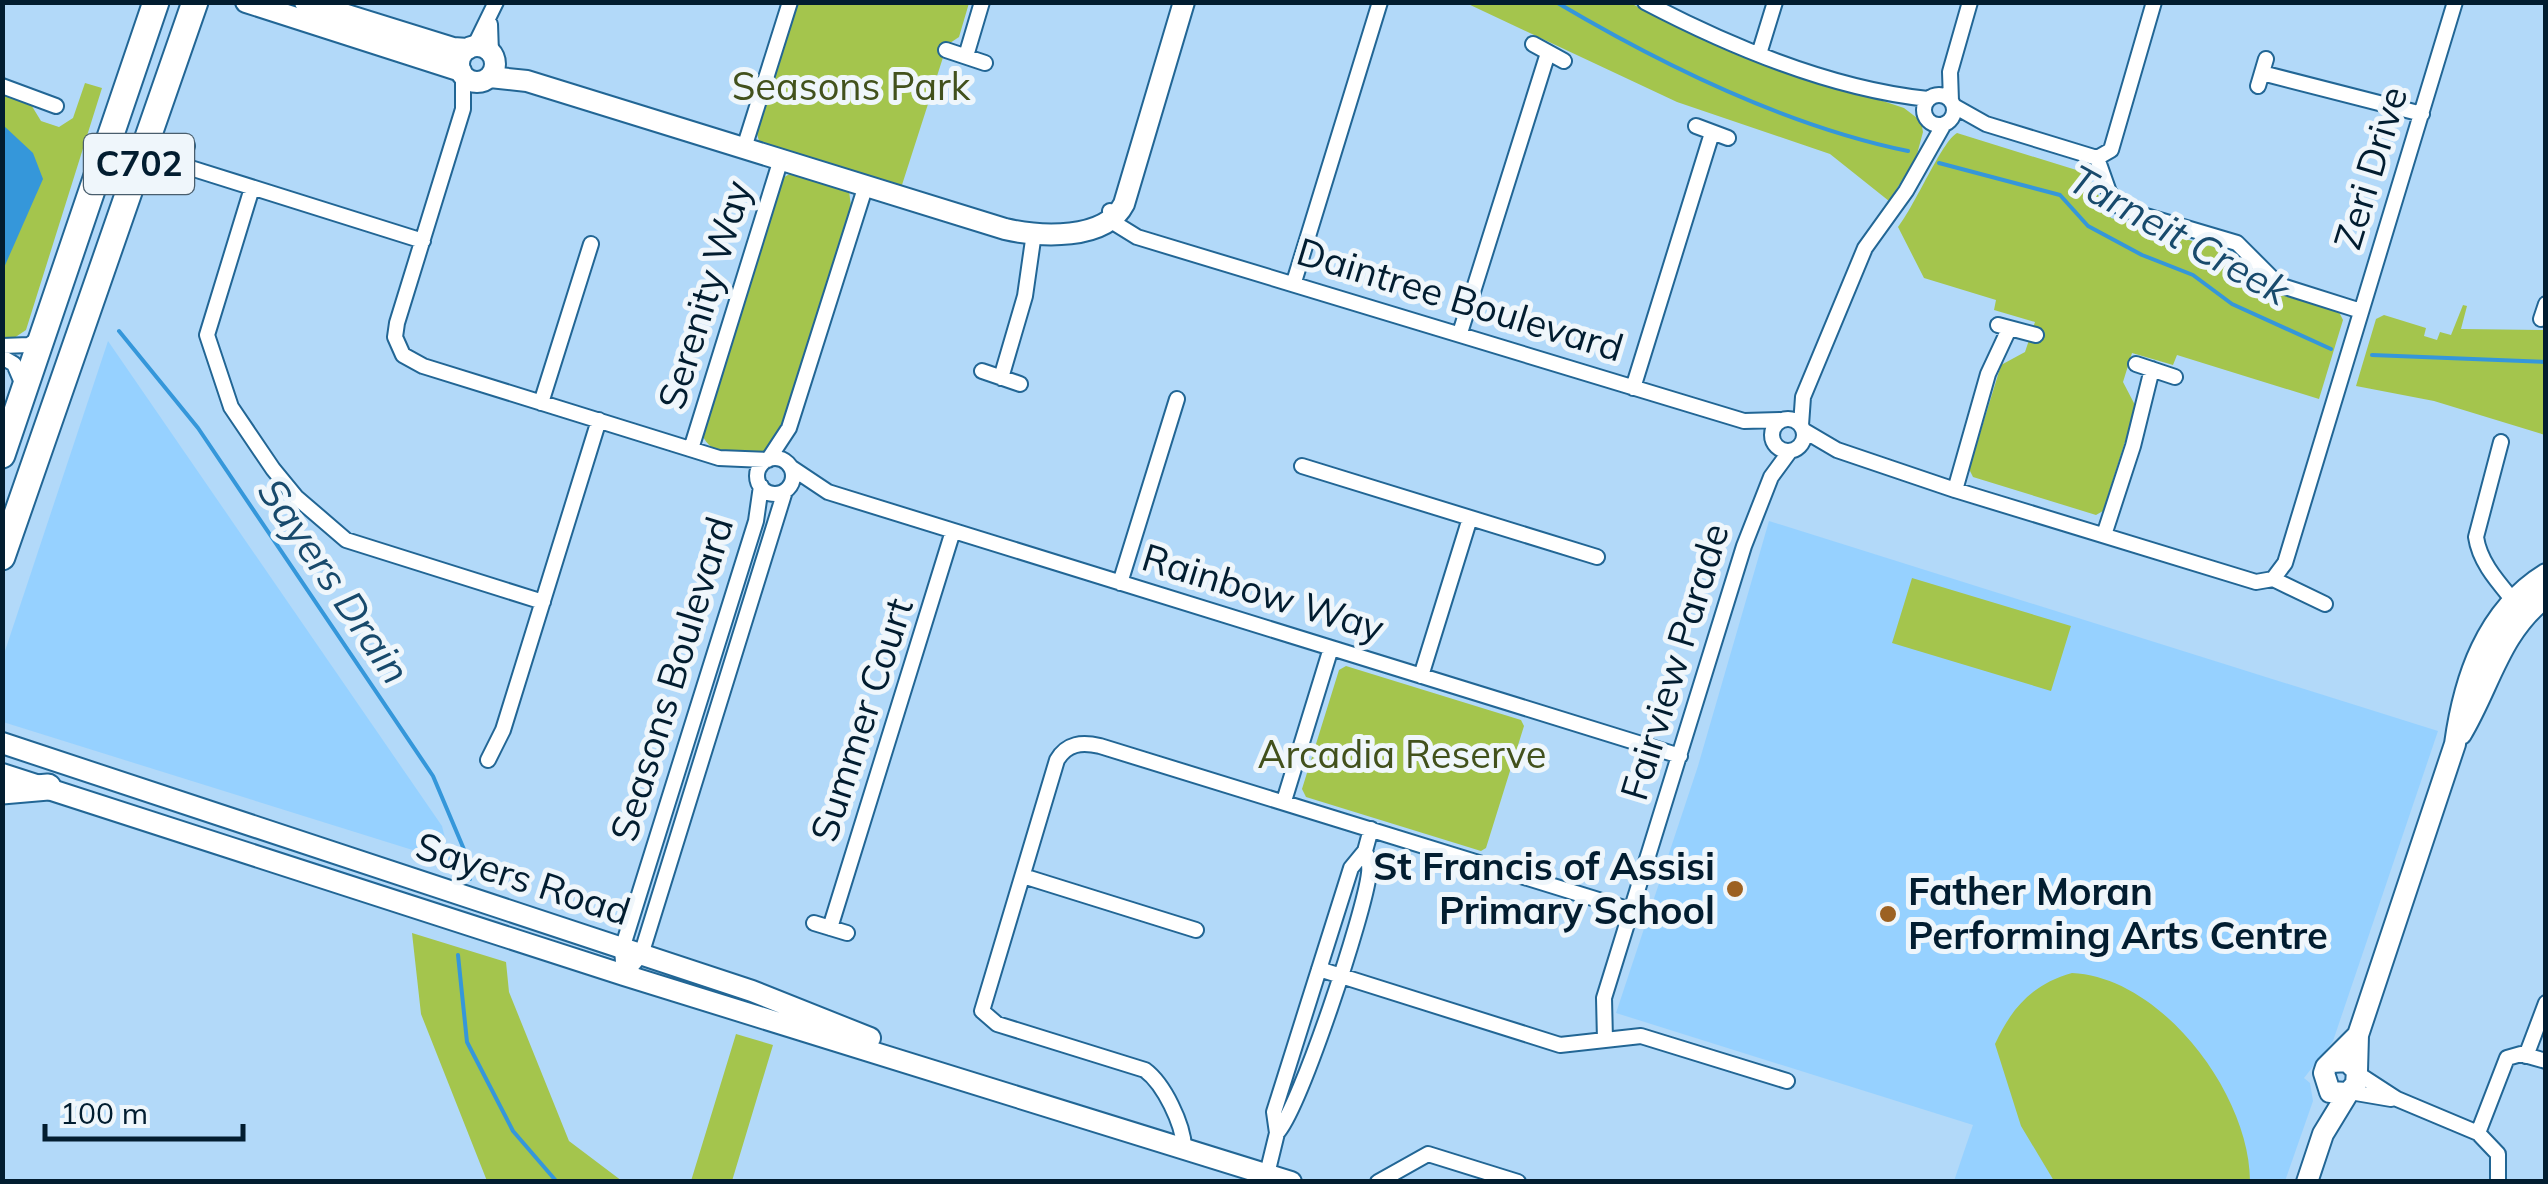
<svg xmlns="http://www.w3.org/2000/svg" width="2548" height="1184" viewBox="0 0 2548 1184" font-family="Mulish,sans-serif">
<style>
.built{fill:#96d1ff}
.green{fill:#a4c54d}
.water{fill:#3597da}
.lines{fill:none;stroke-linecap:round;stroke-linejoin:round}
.stream{stroke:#3597da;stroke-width:4}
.street-casing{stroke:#226695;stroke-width:18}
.secondary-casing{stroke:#226695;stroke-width:24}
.highway-casing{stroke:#226695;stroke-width:29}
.street{stroke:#fff;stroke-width:14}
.secondary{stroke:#fff;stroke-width:20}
.highway{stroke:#fff;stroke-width:25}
.poi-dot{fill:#9c6122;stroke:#eff6fb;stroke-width:4}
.labels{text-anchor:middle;stroke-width:10;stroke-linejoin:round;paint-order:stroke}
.shield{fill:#eff6fb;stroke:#495e6d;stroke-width:2.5}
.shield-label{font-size:35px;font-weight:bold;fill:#021d30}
.park-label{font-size:38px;fill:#42511c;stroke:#eff6fb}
.street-label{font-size:38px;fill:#021d30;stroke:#eff6fb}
.poi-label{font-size:38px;font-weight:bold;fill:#021d30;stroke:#eff6fb;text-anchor:end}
.water-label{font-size:40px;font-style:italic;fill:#184a6c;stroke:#eff6fb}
</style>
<rect width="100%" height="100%" fill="#b2d9f9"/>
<!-- built -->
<path class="built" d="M 108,341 L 442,826 L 451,862 L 3,722 L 3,657 Z
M 1769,521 L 2438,731 L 2333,1041 L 2304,1078 L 2310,1083 L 2313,1101 L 2285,1181 L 1954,1181 L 1973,1125 L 1616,1013 L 1698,766 Z"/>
<!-- green -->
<path class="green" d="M 795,3 L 969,3 L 959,37 L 947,45 L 901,188 L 759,141 L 756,130 Z
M 1466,3 L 1630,3 L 1723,48 L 1904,108 L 1921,121 L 1923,132 L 1916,158 L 1889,201 L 1830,154 L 1677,102 Z
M 85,83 L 102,88 L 26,330 L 11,340 L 2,340 L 2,92 L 30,103 L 41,121 L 59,127 L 73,118 Z
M 1957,133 L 2086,173 L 2111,218 L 2235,253 L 2252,286 L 2339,312 L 2343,320 L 2319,399 L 2177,355 L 2173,365 L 2132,353 L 2123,382 L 2136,407 L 2103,511 L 2096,515 L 1973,477 L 1969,469 L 2001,365 L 2025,352 L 2035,322 L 1994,310 L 1996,300 L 1924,278 L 1898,227 C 1915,206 1942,141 1957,133 Z
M 793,172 L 849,191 L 851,206 L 781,431 L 760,456 C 740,455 710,457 702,434 L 781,179 Z
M 2463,305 L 2467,306 L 2461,329 L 2545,330 L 2545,435 L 2434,401 L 2356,386 L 2376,319 L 2384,315 L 2426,328 L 2424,336 L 2437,340 L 2440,332 L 2451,335 Z
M 1912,578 L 2071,626 L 2051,691 L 1892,643 Z
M 1346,666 L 1521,720 L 1524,726 L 1486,848 L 1481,851 L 1306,797 L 1302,789 L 1339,670 Z
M 412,933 L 506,962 L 509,992 L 569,1141 L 622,1181 L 487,1181 L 421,1014 Z
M 2072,973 C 2162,977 2250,1095 2250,1181 L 2054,1181 L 2021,1126 L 1995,1044 C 2012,1007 2033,984 2072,973 Z
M 736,1034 L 773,1045 L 732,1181 L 691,1181 Z"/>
<!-- water -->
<path class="water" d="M 3,125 L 33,153 L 43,179 L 3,270 Z"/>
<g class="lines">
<!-- stream -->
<path class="stream" d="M 1556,2 C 1664,66 1786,126 1908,151
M 1939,163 L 2060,195 L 2088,226 L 2142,255 L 2193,275 L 2232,304 L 2331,349
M 119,331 L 198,428 L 433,776 L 471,866 L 470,879
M 2372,355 L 2546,362
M 458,955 L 467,1042 L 513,1131 L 557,1182"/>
<defs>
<path id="street" d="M 1645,2 C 1731,47 1831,89 1928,99
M 490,24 L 491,53
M 1533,44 L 1564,61
M 474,47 L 496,2
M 946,50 L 985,63
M 1759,54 L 1775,2
M 966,56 L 982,2
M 2262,73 L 2422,114
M 463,75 L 463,109 L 397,323 L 395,337 L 403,355 L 423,366 L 719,458 L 767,460
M 2,86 L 56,106
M 2258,86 L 2266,59
M1924 110a15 15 0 1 1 30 0a15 15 0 1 1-30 0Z
M 1951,101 L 1950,72 L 1970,2
M 1954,106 L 1986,124 L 2097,158 L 2109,192 L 2122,209 L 2237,243 L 2279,285 L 2361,311
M 1696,126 L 1728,138
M 744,148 L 790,2
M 2097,158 L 2111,150 L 2154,2
M 181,165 L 423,241
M 174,185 L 187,146
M 252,188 L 207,335 L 231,407 L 273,469 L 296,497 L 346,540 L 543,602
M 1110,211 L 1116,224 L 1137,237 L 1744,421 L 1780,420
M 1294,282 L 1380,2
M 2541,319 L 2546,304
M 1998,325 L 2036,335
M 1460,333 L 1548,53
M 2,346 L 29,345 L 40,338
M 2,357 L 14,364 L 23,385
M 2136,364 L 2175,377
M 982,371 L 1020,384
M 1001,378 L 1025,296 L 1034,233
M 1633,388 L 1712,133
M 541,403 L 591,244
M1772 435a16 16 0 1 1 32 0a16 16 0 1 1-32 0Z
M 1801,425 L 1803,397 L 1865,248 L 1906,191 L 1944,124
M 1803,430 L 1837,450 L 1955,490 L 2256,582 L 2273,579 L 2325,604
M 2501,442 L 2476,537 C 2480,564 2500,584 2517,605
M 691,449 L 781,159
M757 476a18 18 0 1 1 36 0a18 18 0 1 1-36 0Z
M 768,460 L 789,428 L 866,185
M 1302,466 L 1597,557
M 792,468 L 828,492 L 1680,756
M 1955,490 L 1988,374 L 2009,329
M 2104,535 L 2133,446 L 2152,369
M 2273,579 L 2285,563 L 2455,2
M 1120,583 L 1177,399
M 1421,676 L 1470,518
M 488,760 L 503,730 L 599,420
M 1284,801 L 1331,648
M 1023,876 L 1196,930
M 814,923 L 847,933
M 830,928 L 953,531
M 1319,969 L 1560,1045 L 1641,1036 L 1787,1081
M 624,975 L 641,955 L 785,491
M 624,975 L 622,949 L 756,521 L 761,486
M 1605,1040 L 1604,998 L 1744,546 L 1771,477 L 1790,451
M 2526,1056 L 2546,1003
M 2357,1073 L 2397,1099 L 2478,1133 L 2498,1154 L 2498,1182
M 2350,1092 L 2391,1099
M 1277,1133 C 1300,1108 1365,912 1369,873 C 1370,866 1368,858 1365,851
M 2478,1133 L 2507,1058 L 2521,1054 L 2546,1061
M 1184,1147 C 1183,1124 1164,1084 1145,1070 L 997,1024 L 982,1011 L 1057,760 C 1067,743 1082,742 1100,746 L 1631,910
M 1267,1174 L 1277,1133 L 1274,1112 L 1351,868 L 1365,851 L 1371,829
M 1378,1182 L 1428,1154 L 1518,1182"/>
<path id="secondary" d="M 246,2 L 461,71
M 305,2 L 453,48 L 468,49
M459 64a18 18 0 1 1 36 0a18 18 0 1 1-36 0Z
M 490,77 L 527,81 L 1005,229 C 1040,237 1105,241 1124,204 L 1184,2
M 2461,734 C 2490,686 2499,633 2546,597
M 2,743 L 752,991 L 870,1038
M 2,774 L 624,975 L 1291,1182
M 2332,1062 L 2347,1061 L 2357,1071 L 2356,1084 L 2348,1093 L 2330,1092 L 2324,1073 L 2326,1067 L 2358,1035
M 2357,1071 L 2358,1035 L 2455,744 C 2464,679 2486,611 2546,574
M 2307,1182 L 2323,1134 L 2348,1093"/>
<path id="highway" d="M 2,455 L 156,2
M 2,557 L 195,2
M 2,791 L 48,787"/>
</defs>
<!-- street casing -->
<use href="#street" class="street-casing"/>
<!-- secondary casing -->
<use href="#secondary" class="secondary-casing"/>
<!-- highway casing -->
<use href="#highway" class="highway-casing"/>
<!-- street -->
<use href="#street" class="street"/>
<!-- secondary -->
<use href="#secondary" class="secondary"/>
<!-- highway -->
<use href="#highway" class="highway"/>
</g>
<!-- markers -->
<g class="poi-dot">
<circle cx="1735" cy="889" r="10"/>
<circle cx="1888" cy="914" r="10"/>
</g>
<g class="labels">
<!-- shield labels -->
<rect class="shield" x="84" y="134" width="110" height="60" rx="8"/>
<g class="shield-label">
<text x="139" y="176">C702</text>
</g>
<!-- park labels -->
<g class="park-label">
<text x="851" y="100">Seasons Park</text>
<text x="1402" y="768">Arcadia Reserve</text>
</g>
<!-- street labels -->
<g class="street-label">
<text transform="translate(2371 168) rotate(-73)" y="13">Zeri Drive</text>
<text transform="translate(705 295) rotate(-73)" y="13">Serenity Way</text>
<text transform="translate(1460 300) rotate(17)" y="13">Daintree Boulevard</text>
<text transform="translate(1263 593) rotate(17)" y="13">Rainbow Way</text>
<text transform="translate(1675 662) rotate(-73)" y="13">Fairview Parade</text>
<text transform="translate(672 679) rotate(-73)" y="13">Seasons Boulevard</text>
<text transform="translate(862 720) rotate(-72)" y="13">Summer Court</text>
<text transform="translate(523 879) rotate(18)" y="13">Sayers Road</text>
</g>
<!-- poi labels -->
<g class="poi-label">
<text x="1715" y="880">St Francis of Assisi<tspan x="1715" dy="44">Primary School</tspan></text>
<text x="1908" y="905" text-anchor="start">Father Moran<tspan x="1908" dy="44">Performing Arts Centre</tspan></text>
</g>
<!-- water labels -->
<g class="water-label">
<text transform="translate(2179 235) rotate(29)" y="14">Tarneit Creek</text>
<text transform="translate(334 581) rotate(56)" y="14">Sayers Drain</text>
</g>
</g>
<!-- border -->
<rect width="2548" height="1184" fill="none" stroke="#021d30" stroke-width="10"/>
<!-- scale -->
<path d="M45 1124v15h198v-15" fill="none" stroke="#021d30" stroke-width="5"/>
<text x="60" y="1124" font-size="30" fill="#021d30" stroke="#eff6fb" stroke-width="8" paint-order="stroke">100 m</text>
</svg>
